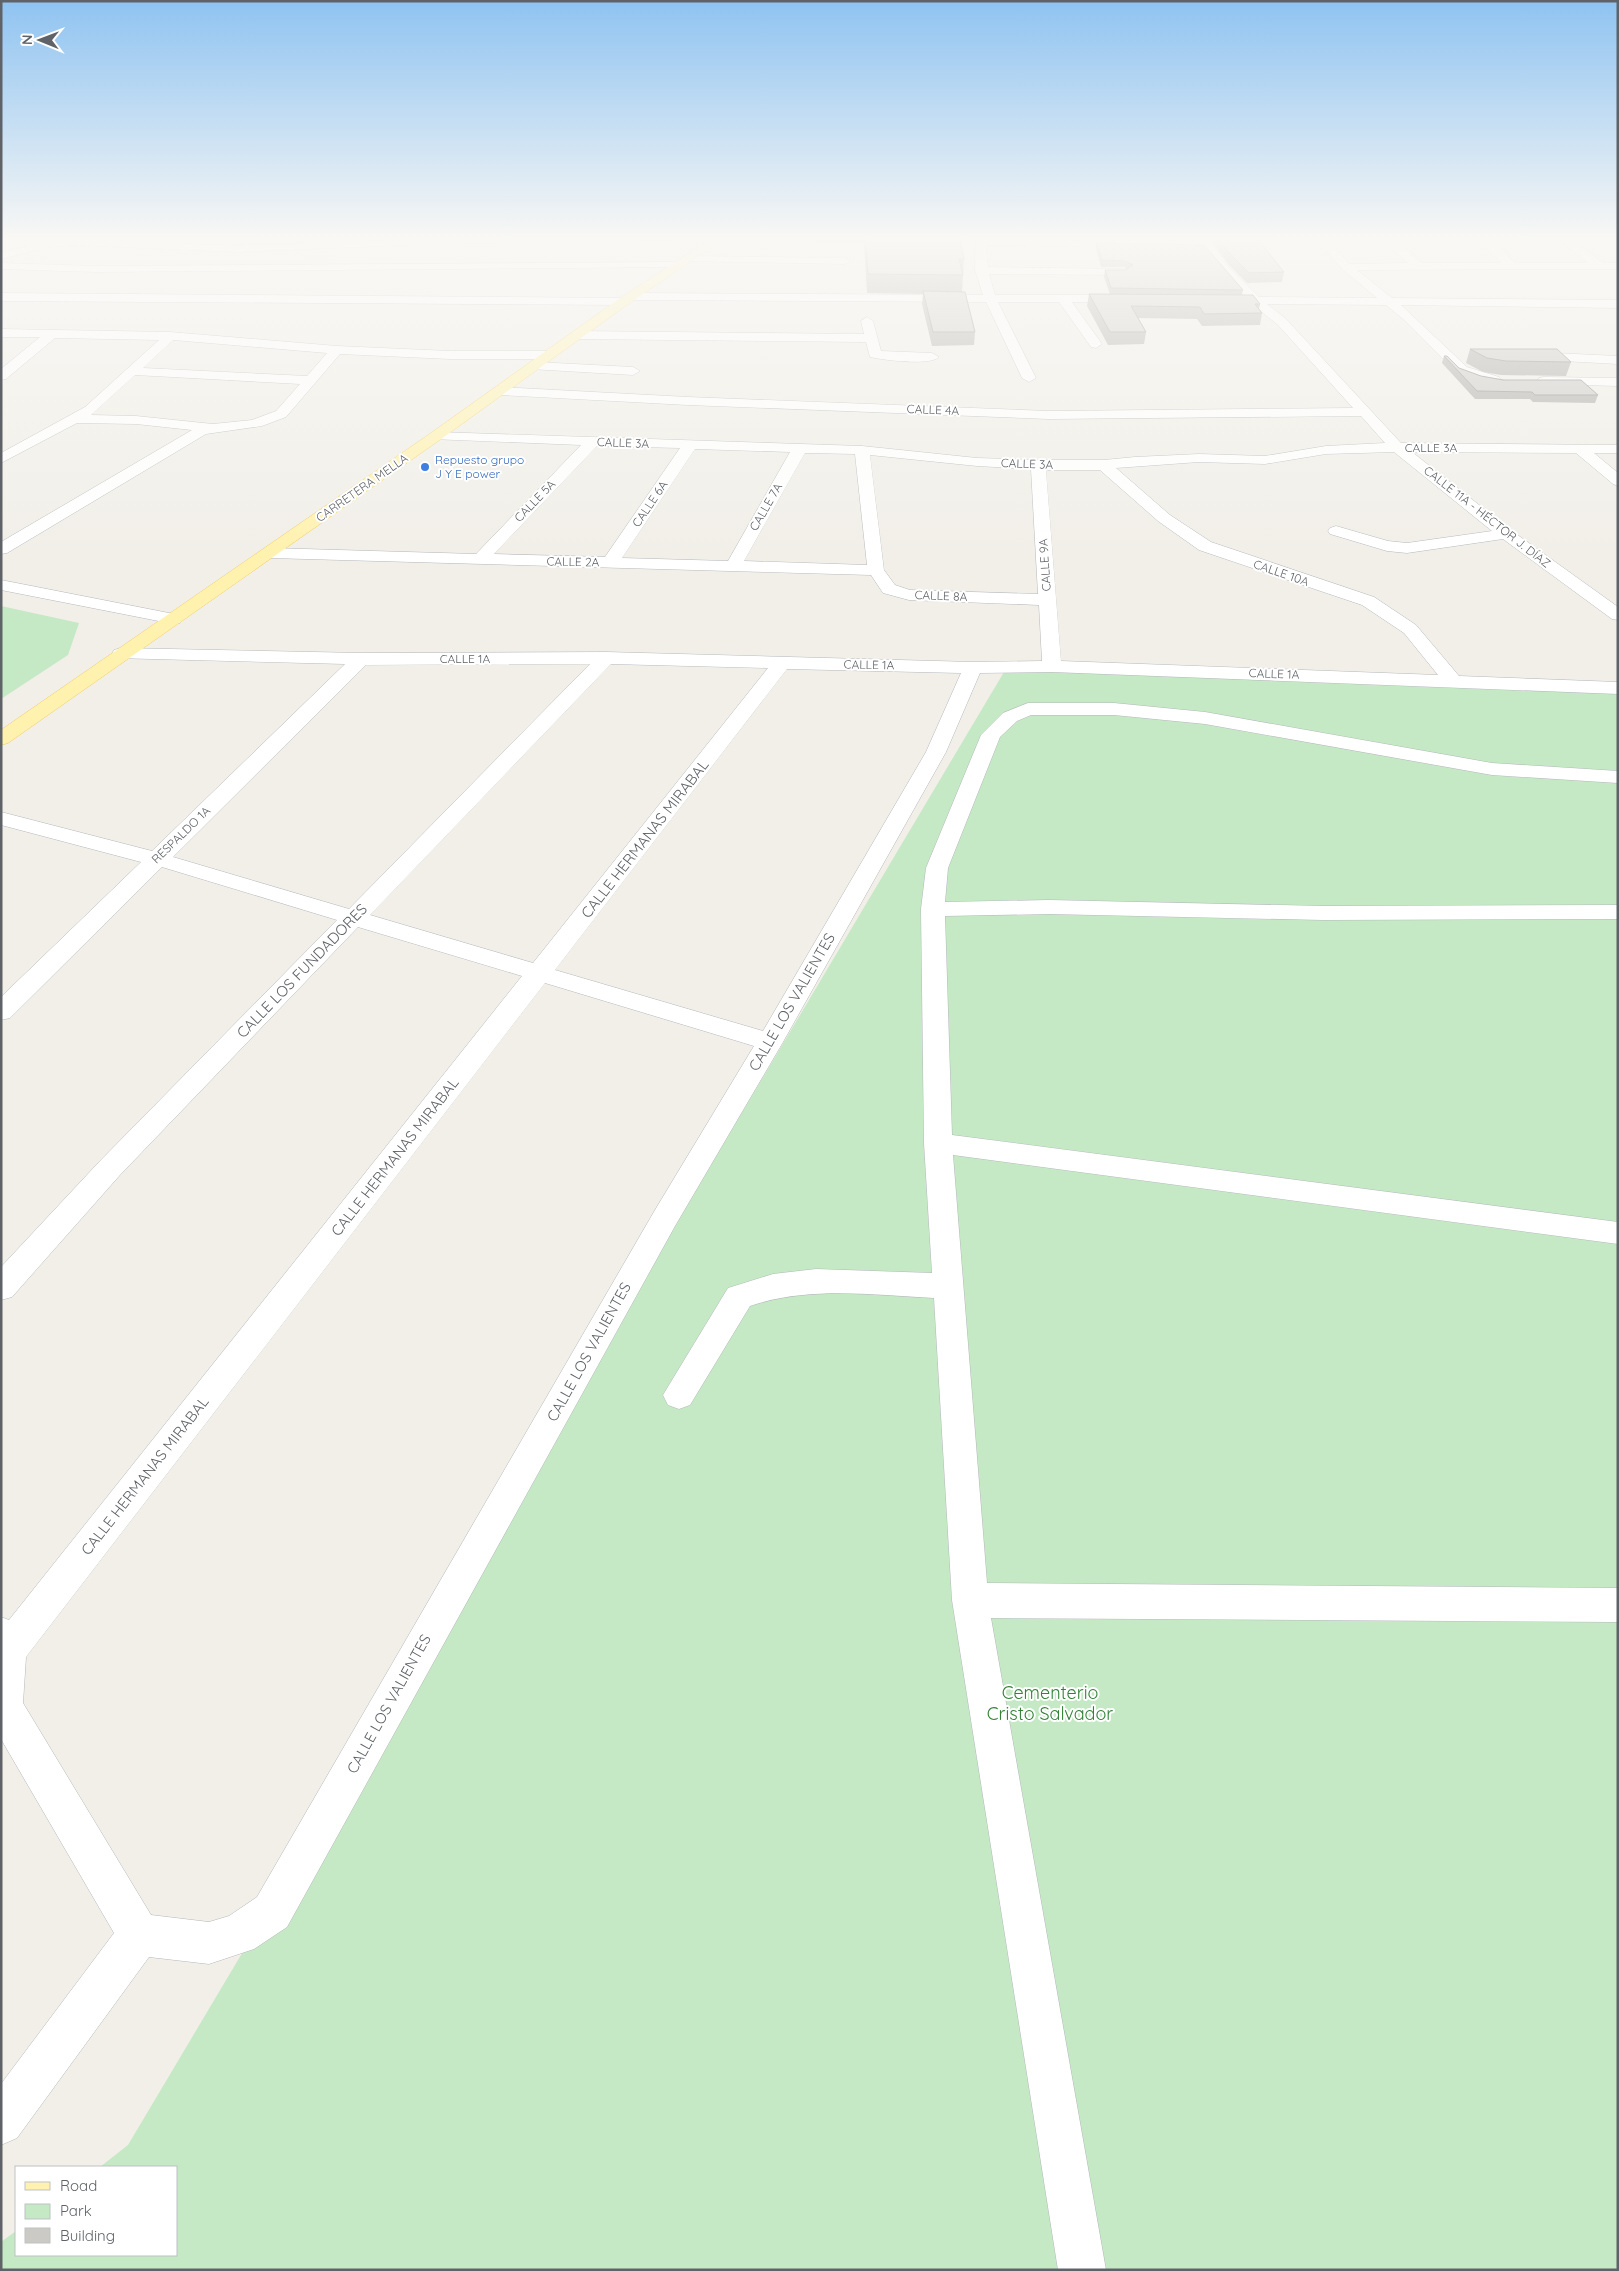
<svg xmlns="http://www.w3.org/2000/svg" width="1619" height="2271" viewBox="0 0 1619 2271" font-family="Quicksand,sans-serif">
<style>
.education{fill:#e1ded6}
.green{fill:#c5e8c5}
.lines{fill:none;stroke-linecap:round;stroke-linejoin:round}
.minor-casing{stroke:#b5b8bc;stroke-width:1}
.major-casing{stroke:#f2c960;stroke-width:1}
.minor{fill:#fff;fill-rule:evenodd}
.major{fill:#fff2af;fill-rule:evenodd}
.wall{fill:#afaea9}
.building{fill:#cccac5;stroke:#8f8d8a}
.shop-dot{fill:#3f7fe0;stroke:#fff;stroke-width:2}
.labels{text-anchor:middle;stroke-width:4;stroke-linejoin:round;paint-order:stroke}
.far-street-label{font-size:12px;fill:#5f6368;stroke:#fff}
.far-shop-label{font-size:12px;fill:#366cbe;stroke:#fff;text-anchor:start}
.street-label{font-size:15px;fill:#5f6368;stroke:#fff}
.near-park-label{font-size:18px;fill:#348238;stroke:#fff}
</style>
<rect width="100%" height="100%" fill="#f1efe8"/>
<!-- education -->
<path class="education" d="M 242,236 L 399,236 L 397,242 L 238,249 Z"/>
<!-- green -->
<path class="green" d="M 1,606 L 79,623 L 68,655 L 1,699 Z
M 1007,667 L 1618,688 L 1618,2270 L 1,2270 L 1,2242 L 16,2231 L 16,2255 L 176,2255 L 176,2167 L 100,2167 L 128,2145 Z"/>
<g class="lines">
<defs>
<path id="minor" d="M 521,236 L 706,236 L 716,237 L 721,240 L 716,243 L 662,240 L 430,244 L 238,252 L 76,245 L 48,247 L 1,259 L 1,253 L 48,241 L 76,239 L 238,246 Z
M 976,236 L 986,236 L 986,239 L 1139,242 L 1140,244 L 1139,246 L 1135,247 L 986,245 L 988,267 L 1124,269 L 1130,272 L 1124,275 L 989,274 L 995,295 L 1126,295 L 1132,299 L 1126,303 L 1072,302 L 1102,344 L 1096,348 L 1091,347 L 1059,302 L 998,302 L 1036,378 L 1029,382 L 1022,378 L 986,302 L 631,300 L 629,304 L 625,305 L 1,301 L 1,293 L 625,298 L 627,294 L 631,293 L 983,295 L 975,270 Z
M 1195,236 L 1206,236 L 1228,266 L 1259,297 L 1377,298 L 1342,269 L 1314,236 L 1325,236 L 1349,264 L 1408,263 L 1377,236 L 1389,236 L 1422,263 L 1502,263 L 1474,236 L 1486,236 L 1515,263 L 1588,263 L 1555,236 L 1567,236 L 1603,263 L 1618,263 L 1618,269 L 1357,270 L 1392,298 L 1618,300 L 1618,308 L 1401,305 L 1467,367 L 1499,377 L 1501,380 L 1494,384 L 1474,380 L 1457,373 L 1403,319 L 1386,305 L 1267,304 L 1286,319 L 1401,443 L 1618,445 L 1618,453 L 1594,453 L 1618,473 L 1618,486 L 1613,484 L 1576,453 L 1412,452 L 1512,531 L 1618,607 L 1618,620 L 1612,619 L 1503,539 L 1407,553 L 1387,551 L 1330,534 L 1328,531 L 1330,528 L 1336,526 L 1388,541 L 1407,543 L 1492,531 L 1394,452 L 1326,454 L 1265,464 L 1199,462 L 1116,468 L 1170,515 L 1211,542 L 1374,597 L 1416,625 L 1459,676 L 1618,682 L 1618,694 L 1052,672 L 980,673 L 946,752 L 783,1042 L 675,1226 L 287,1927 L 254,1949 L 209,1964 L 149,1957 L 17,2138 L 1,2145 L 1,2084 L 114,1933 L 1,1739 L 1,1617 L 9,1620 L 522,976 L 358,927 L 120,1175 L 12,1297 L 1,1300 L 1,1267 L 100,1161 L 337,920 L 162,867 L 10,1018 L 1,1020 L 1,997 L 141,862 L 1,825 L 1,812 L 152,851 L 345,664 L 114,658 L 112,654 L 114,650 L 121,648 L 361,653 L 606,652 L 973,662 L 1042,661 L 1039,605 L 909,600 L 883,593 L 871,575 L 270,558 L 264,557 L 262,553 L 264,549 L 270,548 L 476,554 L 581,445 L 431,439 L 429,436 L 431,433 L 436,432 L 862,446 L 977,458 L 1038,460 L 1104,460 L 1135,457 L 1199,454 L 1265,456 L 1326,446 L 1385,443 L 1361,416 L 1049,419 L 688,405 L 500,395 L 493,391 L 500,387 L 688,397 L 1049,411 L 1353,408 L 1278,325 L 1252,304 L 1215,303 L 1213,300 L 1219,296 L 1245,297 L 1220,270 ZM 597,446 L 680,448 L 605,557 L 494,554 ZM 695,449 L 790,452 L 728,561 L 622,558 ZM 805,453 L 855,454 L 867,565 L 744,561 ZM 870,455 L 977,466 L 1031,469 L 1038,594 L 910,590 L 895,585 L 884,570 ZM 1046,470 L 1100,470 L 1158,521 L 1199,550 L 1362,605 L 1404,633 L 1438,675 L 1061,661 ZM 590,664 L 349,909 L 173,857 L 366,665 ZM 611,664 L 768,668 L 533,963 L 370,915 ZM 787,669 L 961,673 L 926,752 L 763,1031 L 555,970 ZM 545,983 L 754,1046 L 655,1210 L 257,1897 L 229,1916 L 209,1922 L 151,1915 L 23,1703 L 26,1657 Z
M 687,256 L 845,258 L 851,261 L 845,264 L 683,261 L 681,259 Z
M 678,262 L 684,265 L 682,267 L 96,272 L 1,269 L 1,263 L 96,266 Z
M 867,317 L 873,321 L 881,351 L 932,353 L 939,357 C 930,366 883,360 870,357 L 866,342 L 576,339 L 570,335 L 576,331 L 864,334 L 861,321 Z
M 1,329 L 170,332 L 337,346 L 450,351 L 549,351 L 555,355 L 549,359 L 450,359 L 340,354 L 286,417 L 262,426 L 206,434 L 7,553 L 1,554 L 1,542 L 192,430 L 136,424 L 77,423 L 1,463 L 1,453 L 85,407 L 159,340 L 55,338 L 6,379 L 1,380 L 1,369 L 40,337 L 1,337 ZM 173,340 L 327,353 L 307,376 L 143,368 ZM 135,375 L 300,384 L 276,411 L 252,420 L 213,424 L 136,416 L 91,415 Z
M 1531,352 L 1618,356 L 1618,364 L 1526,359 L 1524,356 Z
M 535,362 L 633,367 L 640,371 L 633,375 L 530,369 L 528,366 L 530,363 Z
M 1544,377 L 1618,378 L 1618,386 L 1539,384 L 1537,381 L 1539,378 Z
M 1,580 L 174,614 L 180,615 L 183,619 L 180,623 L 174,624 L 1,590 Z
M 1028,703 L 1114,703 L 1205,712 L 1492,763 L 1618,771 L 1618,783 L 1492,775 L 1205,724 L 1114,715 L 1031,715 L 1017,721 L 1000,737 L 948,868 L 945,902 L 1049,900 L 1323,906 L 1618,905 L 1618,919 L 1323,920 L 1049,914 L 945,916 L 952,1135 L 1618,1222 L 1618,1244 L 953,1155 L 987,1583 L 1618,1588 L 1618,1622 L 991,1618 L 1106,2270 L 1058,2270 L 952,1600 L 934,1298 C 872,1295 809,1286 750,1306 L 690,1405 L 679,1409 L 668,1405 L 663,1395 L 728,1288 L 773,1274 L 816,1269 L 932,1273 L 924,1143 L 921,909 L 926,868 L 981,735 L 1003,713 Z"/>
<path id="major" d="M 715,236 L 728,236 L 624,307 L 441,439 L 8,743 L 1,745 L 1,730 L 431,433 L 616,301 Z"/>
</defs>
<!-- minor casing -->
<use href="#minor" class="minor-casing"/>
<!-- major casing -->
<use href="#major" class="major-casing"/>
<!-- minor -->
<use href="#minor" class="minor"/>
<!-- major -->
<use href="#major" class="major"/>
</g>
<!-- wall -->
<path class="wall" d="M 815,236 L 960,236 L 962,241 L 961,247 L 964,259 L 962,291 L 975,332 L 974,345 L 932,346 L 922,304 L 923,294 L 867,293 L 864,243 L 815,243 Z
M 1092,236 L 1197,236 L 1196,241 L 1092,239 Z
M 1208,236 L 1255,236 L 1284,272 L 1282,282 L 1247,283 L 1229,265 Z
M 1096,243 L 1243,290 L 1242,295 L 1260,304 L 1259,309 L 1262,313 L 1260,325 L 1202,326 L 1197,319 L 1138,318 L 1146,332 L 1144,344 L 1108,345 L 1087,306 L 1089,294 L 1110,294 L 1104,277 L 1105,270 L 1125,270 L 1127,269 L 1124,267 L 1101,267 L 1096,249 Z
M 1470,349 L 1571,362 L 1566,376 L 1501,375 L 1483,372 L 1466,363 Z
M 1444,356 L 1459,368 L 1481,376 L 1598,395 L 1595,403 L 1533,402 L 1530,399 L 1475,399 L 1442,363 Z"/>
<!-- building -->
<path class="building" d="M 865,236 L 960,236 L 962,241 L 960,241 L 964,259 L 959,259 L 963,275 L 868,274 Z
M 1216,236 L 1255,236 L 1284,272 L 1249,273 L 1231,255 Z
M 1096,243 L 1204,245 L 1243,290 L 1111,288 L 1105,270 L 1125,270 L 1133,265 L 1125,261 L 1102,260 Z
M 923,291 L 965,292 L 975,332 L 933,332 Z
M 1089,294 L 1253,295 L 1260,304 L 1255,304 L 1262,313 L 1204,314 L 1200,307 L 1131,306 L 1146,332 L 1110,332 Z
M 1470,349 L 1557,349 L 1571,362 L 1506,361 L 1487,358 Z
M 1444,356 L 1447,356 L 1459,368 L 1481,376 L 1503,380 L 1581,380 L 1598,395 L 1535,395 L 1532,392 L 1477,391 Z"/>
<!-- sky -->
<linearGradient id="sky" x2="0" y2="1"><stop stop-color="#8fc3f1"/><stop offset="0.43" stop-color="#f9f8f5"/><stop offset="1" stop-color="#f9f8f5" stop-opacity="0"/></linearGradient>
<rect width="1619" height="554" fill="url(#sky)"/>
<!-- markers -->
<circle class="shop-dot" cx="425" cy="467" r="5"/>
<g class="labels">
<!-- far-street labels -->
<g class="far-street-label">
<text transform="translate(933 410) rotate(2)" y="4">CALLE 4A</text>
<text transform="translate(623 443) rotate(2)" y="4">CALLE 3A</text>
<text x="1431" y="452">CALLE 3A</text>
<text transform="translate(1027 464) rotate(2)" y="4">CALLE 3A</text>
<text transform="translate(362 488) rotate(-35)" y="4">CARRETERA MELLA</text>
<text transform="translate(535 501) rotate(-46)" y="4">CALLE 5A</text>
<text transform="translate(650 504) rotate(-56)" y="4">CALLE 6A</text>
<text transform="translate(766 507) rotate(-60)" y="4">CALLE 7A</text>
<text transform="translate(1487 517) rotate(38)" y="4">CALLE 11A - HÉCTOR J. DÍAZ</text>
<text transform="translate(573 562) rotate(1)" y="4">CALLE 2A</text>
<text transform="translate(1045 565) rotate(-94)" y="4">CALLE 9A</text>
<text transform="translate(1281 573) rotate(19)" y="4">CALLE 10A</text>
<text transform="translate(941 596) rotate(2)" y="4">CALLE 8A</text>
<text x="465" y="663">CALLE 1A</text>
<text transform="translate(869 665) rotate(1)" y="4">CALLE 1A</text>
<text transform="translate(1274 674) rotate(2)" y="4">CALLE 1A</text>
<text transform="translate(181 835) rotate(-44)" y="4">RESPALDO 1A</text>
</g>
<!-- far-shop labels -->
<g class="far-shop-label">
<text x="435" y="464">Repuesto grupo<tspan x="435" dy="14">J Y E power</tspan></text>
</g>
<!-- street labels -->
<g class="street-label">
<text transform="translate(645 839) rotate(-52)" y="5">CALLE HERMANAS MIRABAL</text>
<text transform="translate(302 971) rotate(-46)" y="5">CALLE LOS FUNDADORES</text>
<text transform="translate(792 1002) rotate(-60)" y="5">CALLE LOS VALIENTES</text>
<text transform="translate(395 1157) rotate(-52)" y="5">CALLE HERMANAS MIRABAL</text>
<text transform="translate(589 1352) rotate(-61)" y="5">CALLE LOS VALIENTES</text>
<text transform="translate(145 1476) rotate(-52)" y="5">CALLE HERMANAS MIRABAL</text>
<text transform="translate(389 1704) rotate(-61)" y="5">CALLE LOS VALIENTES</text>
</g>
<!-- near-park labels -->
<g class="near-park-label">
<text x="1050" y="1699">Cementerio<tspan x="1050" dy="21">Cristo Salvador</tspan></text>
</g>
</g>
<!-- border -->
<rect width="1619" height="2271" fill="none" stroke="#5f6368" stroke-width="5"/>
<!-- legend -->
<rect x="15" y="2166" width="162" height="90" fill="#ffffff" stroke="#bfc1c3"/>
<rect x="25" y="2182" width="25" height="8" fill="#fff2af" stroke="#bfc1c3"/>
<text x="60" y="2191" font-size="15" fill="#5f6368">Road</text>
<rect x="25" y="2204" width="25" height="15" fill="#c5e8c5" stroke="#bfc1c3"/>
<text x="60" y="2216" font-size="15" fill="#5f6368">Park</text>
<rect x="25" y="2228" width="25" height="15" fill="#cccac5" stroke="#bfc1c3"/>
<text x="60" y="2241" font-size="15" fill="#5f6368">Building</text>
<!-- north arrow -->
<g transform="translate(40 40) rotate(271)" stroke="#ffffff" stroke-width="4" paint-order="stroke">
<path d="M0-4L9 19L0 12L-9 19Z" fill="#5f6368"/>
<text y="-8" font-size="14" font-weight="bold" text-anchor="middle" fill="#5f6368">N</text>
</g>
</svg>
